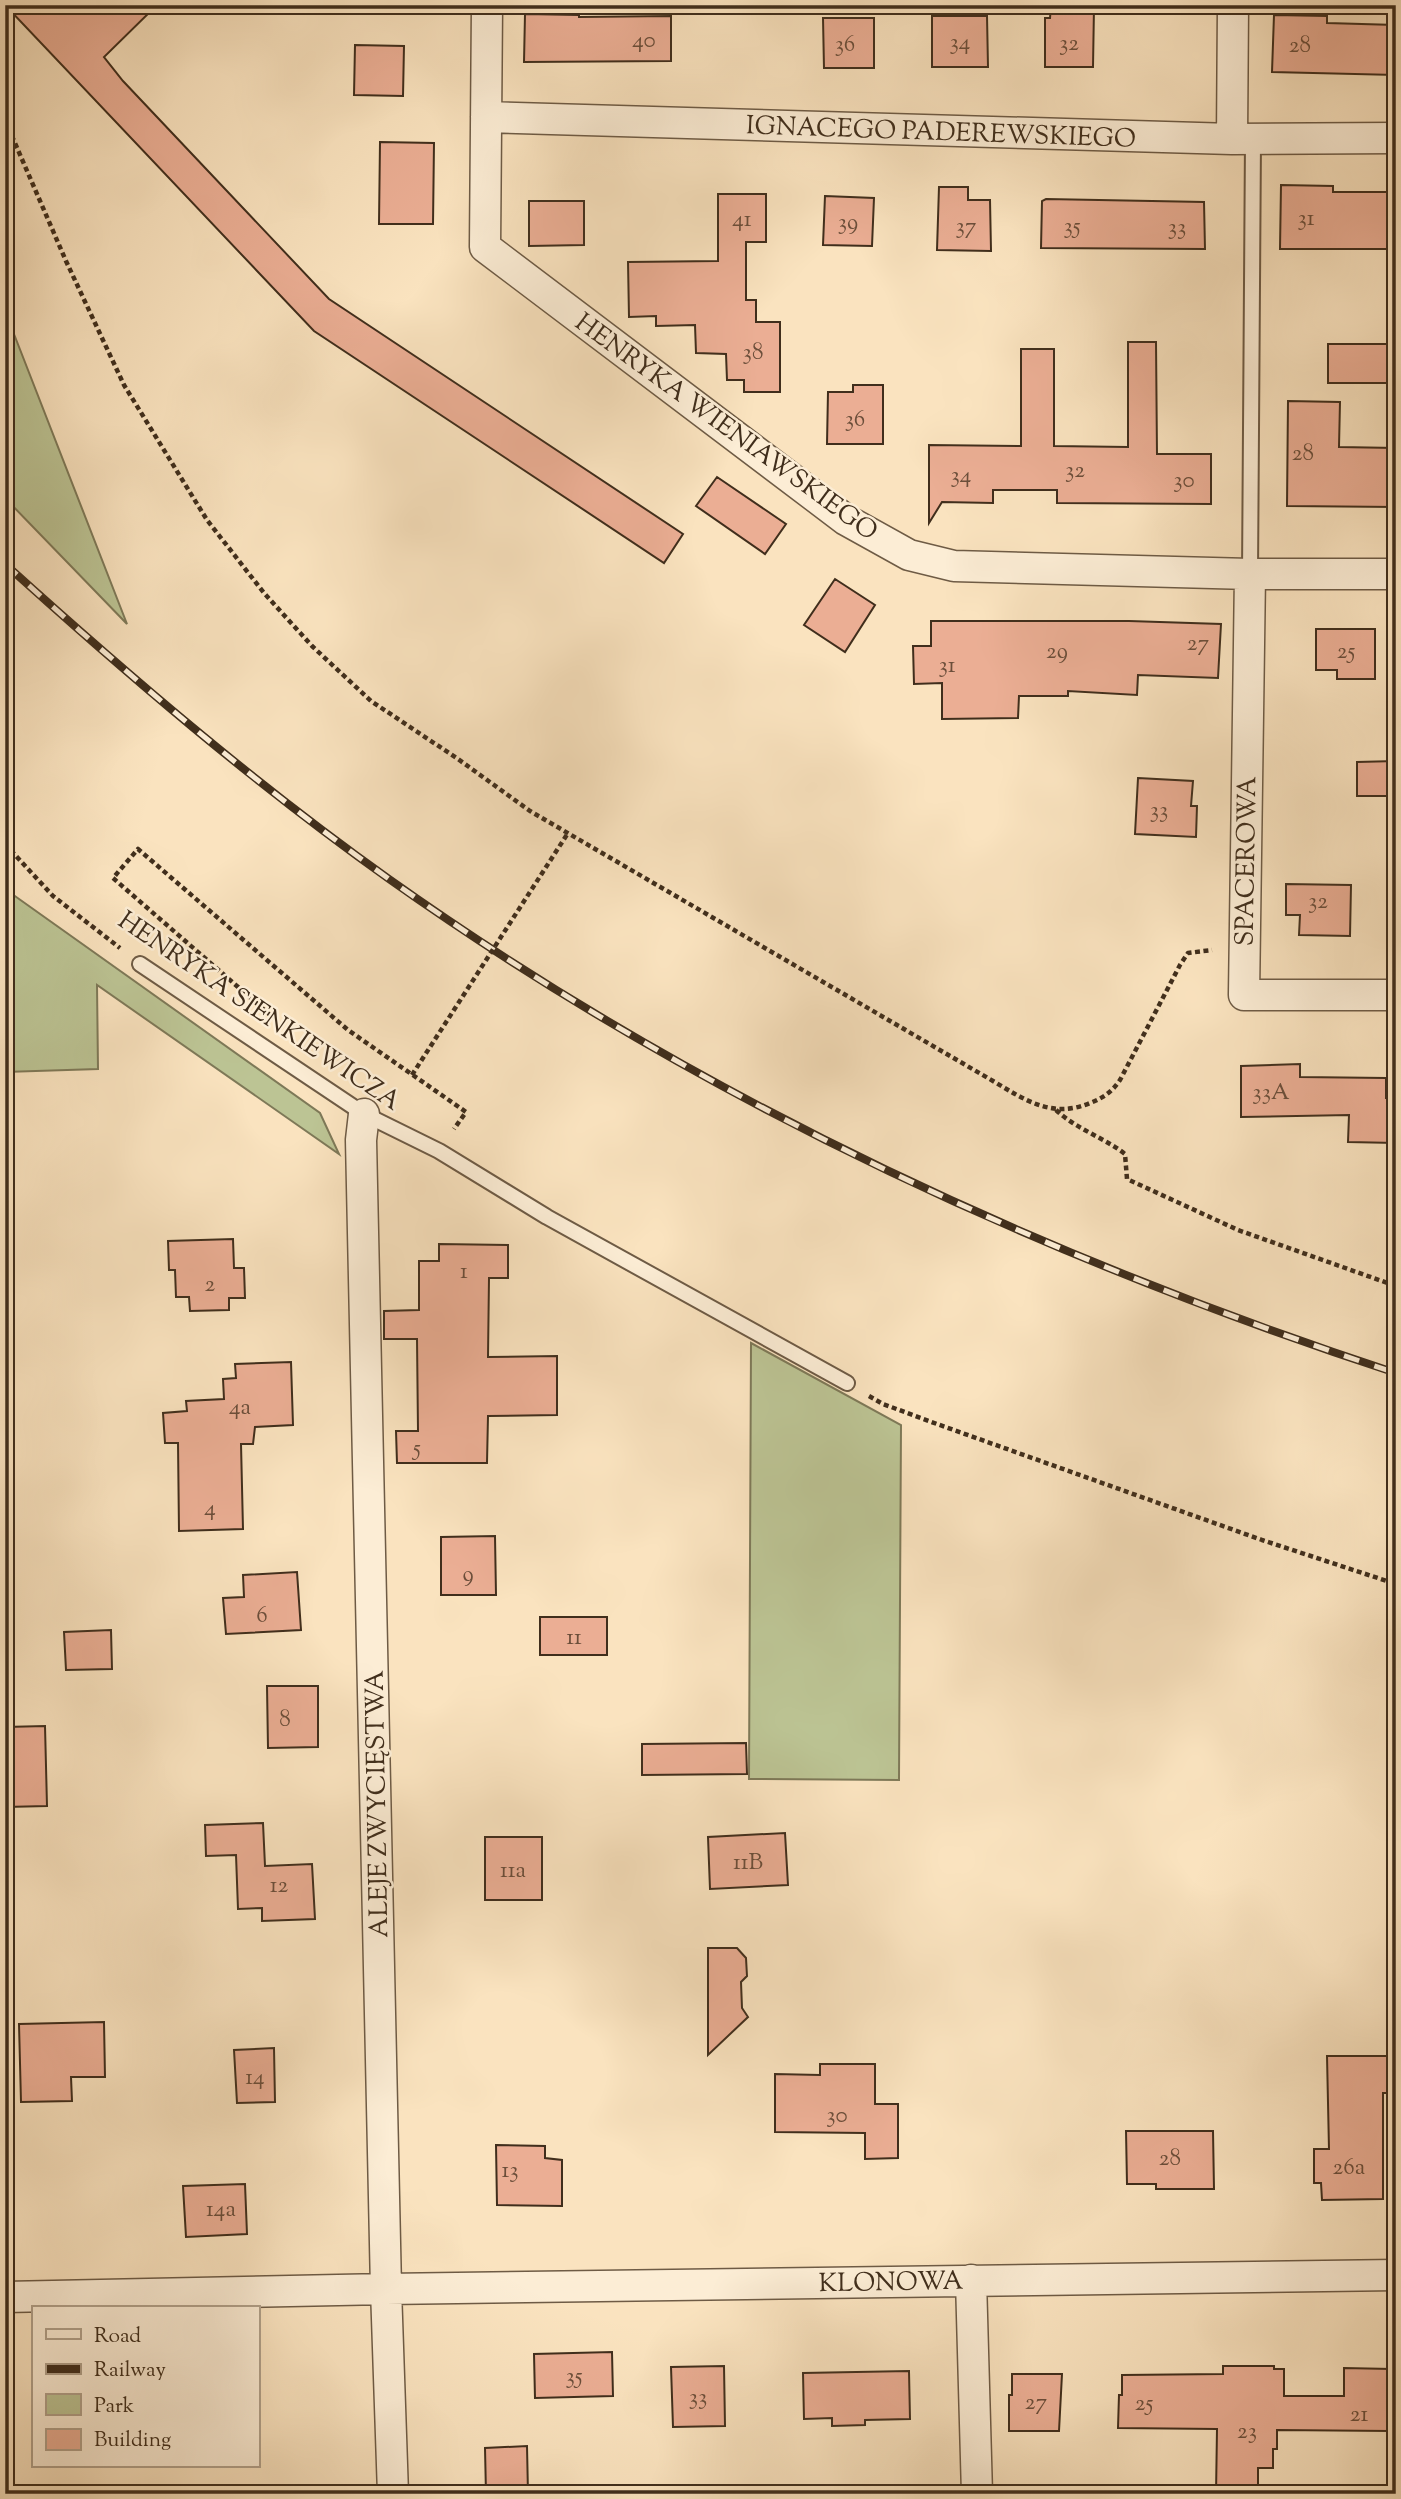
<svg xmlns="http://www.w3.org/2000/svg" width="1401" height="2499" viewBox="0 0 1401 2499" font-family="'Sorts Mill Goudy',serif">
<style>
.green{fill:#bcc494;stroke:#7e7958;stroke-width:2}
.building{fill:#ebae94;stroke:#402e1c;stroke-width:2}
.lines{fill:none;stroke-linecap:round;stroke-linejoin:round}
.lane-casing{stroke:#6e5b45;stroke-width:18}
.street-casing{stroke:#6e5b45;stroke-width:33}
.path{stroke:#402e1c;stroke-width:4.5;stroke-dasharray:5 3.5;stroke-linecap:butt}
.lane{stroke:#fcedd5;stroke-width:14}
.street{stroke:#fcedd5;stroke-width:30}
.rail-casing{stroke:#402e1c;stroke-width:8}
.rail{stroke:#fcedd5;stroke-width:5;stroke-dasharray:16;stroke-linecap:butt}
.path-bridge{stroke:#402e1c;stroke-width:4.5;stroke-dasharray:5 3.5;stroke-linecap:butt}
.labels{text-anchor:middle;stroke-width:5;stroke-linejoin:round;paint-order:stroke}
.number-label{font-size:23px;fill:#6b4e3a}
.street-label{font-size:26px;fill:#402e1c;stroke:#fcedd5}
</style>
<rect width="100%" height="100%" fill="#fae3bf"/>
<filter id="stains"><feTurbulence type="fractalNoise" baseFrequency=".00286" numOctaves="4"/><feColorMatrix values="0 0 0 0 .2 0 0 0 0 .09 0 0 0 0 .02 0 0 0 .5 -.17"/></filter>
<radialGradient id="worn" r=".72"><stop offset=".6" stop-color="#630" stop-opacity="0"/><stop offset="1" stop-color="#630" stop-opacity=".3"/></radialGradient>
<!-- green -->
<path class="green" d="M 5,311 L 127,624 L 5,498 Z
M 5,889 L 320,1113 L 339,1154 L 97,985 L 98,1069 L 5,1072 Z
M 751,1343 L 901,1425 L 899,1780 L 749,1779 Z"/>
<!-- building -->
<path class="building" d="M 5,5 L 157,5 L 104,57 L 123,81 L 329,299 L 683,534 L 664,563 L 314,331 Z
M 1051,6 L 1094,7 L 1093,67 L 1045,67 L 1045,18 L 1050,18 Z
M 525,14 L 579,15 L 579,17 L 671,16 L 671,61 L 524,62 Z
M 1274,15 L 1327,16 L 1327,23 L 1396,25 L 1396,75 L 1272,72 Z
M 932,16 L 987,16 L 988,67 L 932,67 Z
M 823,18 L 874,18 L 874,68 L 824,68 Z
M 355,45 L 404,46 L 403,96 L 354,95 Z
M 380,142 L 434,143 L 433,224 L 379,224 Z
M 1281,185 L 1333,186 L 1333,192 L 1396,192 L 1396,249 L 1280,249 Z
M 939,187 L 968,187 L 968,200 L 990,200 L 991,251 L 937,250 Z
M 718,194 L 766,194 L 766,242 L 746,242 L 746,300 L 756,300 L 756,322 L 780,322 L 780,392 L 744,392 L 744,380 L 727,380 L 726,354 L 696,353 L 695,325 L 656,326 L 656,316 L 629,317 L 628,262 L 718,261 Z
M 825,196 L 874,198 L 872,246 L 823,245 Z
M 1046,199 L 1204,202 L 1205,249 L 1041,248 L 1042,201 Z
M 529,201 L 584,201 L 584,245 L 529,246 Z
M 1128,342 L 1156,342 L 1157,454 L 1211,454 L 1211,504 L 1057,503 L 1057,490 L 993,490 L 993,503 L 942,502 L 929,523 L 929,445 L 1021,446 L 1021,349 L 1054,349 L 1054,446 L 1128,447 Z
M 1328,344 L 1396,344 L 1396,383 L 1328,383 Z
M 853,385 L 883,385 L 883,444 L 827,444 L 828,392 L 853,392 Z
M 1288,401 L 1340,402 L 1339,447 L 1396,448 L 1396,507 L 1287,506 Z
M 717,477 L 786,524 L 765,554 L 696,506 Z
M 835,579 L 875,605 L 845,652 L 804,625 Z
M 931,621 L 1129,621 L 1221,624 L 1218,678 L 1138,675 L 1137,695 L 1068,691 L 1068,696 L 1019,696 L 1018,718 L 942,719 L 942,683 L 914,684 L 913,646 L 931,646 Z
M 1316,629 L 1375,629 L 1375,679 L 1337,679 L 1337,670 L 1316,670 Z
M 1396,761 L 1396,796 L 1357,796 L 1357,762 Z
M 1138,778 L 1193,781 L 1191,806 L 1197,806 L 1196,837 L 1135,834 Z
M 1286,884 L 1351,885 L 1350,936 L 1299,935 L 1300,915 L 1286,915 Z
M 1300,1064 L 1300,1077 L 1386,1078 L 1386,1098 L 1396,1098 L 1396,1143 L 1348,1142 L 1349,1115 L 1241,1117 L 1241,1066 Z
M 233,1239 L 234,1268 L 244,1268 L 245,1298 L 229,1298 L 229,1310 L 190,1311 L 189,1297 L 176,1297 L 175,1270 L 169,1270 L 168,1241 Z
M 439,1244 L 508,1245 L 508,1278 L 489,1278 L 488,1357 L 557,1356 L 557,1415 L 488,1416 L 487,1463 L 397,1463 L 396,1431 L 418,1431 L 417,1339 L 384,1339 L 384,1311 L 419,1310 L 419,1261 L 439,1261 Z
M 291,1362 L 293,1425 L 255,1427 L 253,1444 L 241,1444 L 243,1529 L 179,1531 L 178,1443 L 165,1443 L 163,1413 L 187,1411 L 186,1401 L 224,1399 L 223,1379 L 236,1378 L 235,1364 Z
M 495,1536 L 496,1595 L 441,1595 L 441,1537 Z
M 297,1572 L 301,1630 L 226,1634 L 223,1598 L 244,1597 L 243,1575 Z
M 540,1617 L 607,1617 L 607,1655 L 540,1655 Z
M 111,1630 L 112,1669 L 66,1670 L 64,1632 Z
M 267,1686 L 318,1686 L 318,1747 L 268,1748 Z
M 45,1726 L 47,1806 L 5,1807 L 5,1727 Z
M 746,1743 L 747,1774 L 642,1775 L 642,1744 Z
M 263,1823 L 265,1866 L 312,1864 L 315,1919 L 262,1921 L 262,1908 L 238,1909 L 236,1855 L 206,1856 L 205,1825 Z
M 785,1833 L 788,1885 L 710,1889 L 708,1837 Z
M 485,1837 L 542,1837 L 542,1900 L 485,1900 Z
M 708,1948 L 737,1948 L 746,1958 L 747,1976 L 741,1982 L 742,2008 L 748,2017 L 708,2055 Z
M 104,2022 L 105,2077 L 71,2077 L 72,2101 L 21,2102 L 19,2024 Z
M 274,2048 L 275,2102 L 237,2103 L 234,2050 Z
M 1327,2056 L 1396,2056 L 1396,2093 L 1383,2093 L 1383,2199 L 1322,2200 L 1321,2183 L 1314,2183 L 1314,2149 L 1329,2149 Z
M 820,2064 L 875,2064 L 875,2104 L 898,2104 L 898,2158 L 865,2159 L 865,2133 L 775,2132 L 775,2074 L 820,2075 Z
M 1126,2131 L 1213,2131 L 1214,2189 L 1156,2189 L 1156,2184 L 1127,2184 Z
M 496,2145 L 545,2146 L 545,2158 L 562,2160 L 562,2206 L 497,2205 Z
M 245,2184 L 247,2234 L 186,2237 L 183,2186 Z
M 612,2352 L 613,2396 L 535,2398 L 534,2354 Z
M 724,2366 L 725,2426 L 673,2427 L 671,2367 Z
M 1223,2366 L 1274,2366 L 1274,2369 L 1284,2369 L 1284,2396 L 1344,2396 L 1344,2368 L 1391,2369 L 1390,2431 L 1277,2430 L 1277,2449 L 1273,2449 L 1273,2468 L 1258,2468 L 1258,2494 L 1216,2494 L 1217,2429 L 1118,2428 L 1119,2395 L 1122,2395 L 1122,2375 L 1223,2374 Z
M 909,2371 L 910,2419 L 865,2420 L 865,2425 L 832,2426 L 832,2418 L 804,2419 L 803,2373 Z
M 1012,2374 L 1062,2374 L 1059,2431 L 1009,2431 L 1009,2395 L 1012,2395 Z
M 527,2446 L 528,2494 L 486,2494 L 485,2448 Z"/>
<g class="lines">
<defs>
<path id="lane" d="M 1250,574 L 1253,139
M 140,964 L 364,1114 L 439,1151 L 547,1217 L 847,1383"/>
<path id="street" d="M 487,5 L 485,247 L 846,520 L 909,555 L 954,566 L 1250,574 L 1396,574
M 486,117 L 1232,139 L 1396,138
M 1232,139 L 1233,5
M 1250,574 L 1244,995 L 1396,995
M 364,1114 L 361,1140 L 386,2289 L 393,2494
M 971,2280 L 977,2494
M 5,2297 L 386,2289 L 1396,2275"/>
</defs>
<!-- lane casing -->
<use href="#lane" class="lane-casing"/>
<!-- street casing -->
<use href="#street" class="street-casing"/>
<!-- path -->
<path class="path" d="M 5,120 L 66,261 L 124,385 L 207,520 L 264,593 L 312,646 L 371,701 L 458,759 L 530,811 L 993,1081 C 1025,1100 1052,1119 1090,1103 C 1103,1098 1112,1092 1120,1080 L 1180,965 L 1188,953 L 1212,950
M 5,844 L 53,896 L 120,948
M 277,1021 L 113,878 L 138,849 L 348,1030 L 466,1112 L 454,1129
M 1056,1110 C 1076,1129 1103,1137 1125,1154 L 1127,1179 L 1238,1230 L 1396,1286
M 869,1396 L 883,1404 L 937,1424 L 1262,1540 L 1396,1584"/>
<!-- lane -->
<use href="#lane" class="lane"/>
<!-- street -->
<use href="#street" class="street"/>
<defs>
<path id="rail" d="M 5,564 C 128,675 254,783 389,879 C 696,1097 1039,1256 1396,1373"/>
</defs>
<!-- rail casing -->
<use href="#rail" class="rail-casing"/>
<!-- rail -->
<use href="#rail" class="rail"/>
<!-- path-bridge -->
<path class="path-bridge" d="M 412,1075 L 568,833"/>
</g>
<g class="labels">
<!-- number labels -->
<g class="number-label">
<text x="644" y="47">40</text>
<text x="960" y="49">34</text>
<text x="1069" y="50">32</text>
<text x="845" y="51">36</text>
<text x="1300" y="52">28</text>
<text x="1306" y="225">31</text>
<text x="742" y="226">41</text>
<text x="848" y="229">39</text>
<text x="966" y="233">37</text>
<text x="1072" y="233">35</text>
<text x="1177" y="234">33</text>
<text x="753" y="359">38</text>
<text x="855" y="426">36</text>
<text x="1303" y="460">28</text>
<text x="1075" y="477">32</text>
<text x="961" y="482">34</text>
<text x="1184" y="487">30</text>
<text x="1198" y="650">27</text>
<text x="1057" y="658">29</text>
<text x="1346" y="658">25</text>
<text x="947" y="672">31</text>
<text x="1159" y="817">33</text>
<text x="1318" y="908">32</text>
<text x="1271" y="1099">33A</text>
<text x="464" y="1278">1</text>
<text x="210" y="1291">2</text>
<text x="240" y="1414">4a</text>
<text x="417" y="1455">5</text>
<text x="210" y="1515">4</text>
<text x="468" y="1581">9</text>
<text x="262" y="1622">6</text>
<text x="574" y="1644">11</text>
<text x="285" y="1726">8</text>
<text x="748" y="1869">11B</text>
<text x="513" y="1877">11a</text>
<text x="279" y="1892">12</text>
<text x="255" y="2084">14</text>
<text x="837" y="2122">30</text>
<text x="1170" y="2165">28</text>
<text x="1349" y="2174">26a</text>
<text x="510" y="2177">13</text>
<text x="221" y="2216">14a</text>
<text x="574" y="2383">35</text>
<text x="698" y="2404">33</text>
<text x="1036" y="2409">27</text>
<text x="1144" y="2410">25</text>
<text x="1359" y="2421">21</text>
<text x="1247" y="2438">23</text>
</g>
<!-- street labels -->
<g class="street-label">
<text transform="translate(941 131) rotate(2)" y="9">IGNACEGO PADEREWSKIEGO</text>
<text transform="translate(727 426) rotate(36)" y="9">HENRYKA WIENIAWSKIEGO</text>
<text transform="translate(1245 861) rotate(-89)" y="9">SPACEROWA</text>
<text transform="translate(260 1010) rotate(34)" y="9">HENRYKA SIENKIEWICZA</text>
<text transform="translate(376 1804) rotate(-91)" y="9">ALEJE ZWYCIĘSTWA</text>
<text transform="translate(891 2281) rotate(-1)" y="9">KLONOWA</text>
</g>
</g>
<!-- margin -->
<rect width="1401" height="2499" fill="none" stroke="#fae3bf" stroke-width="28"/>
<rect x="7" y="7" width="1387" height="2485" fill="none" stroke="#402e1c" stroke-width="3.5"/>
<rect x="14" y="14" width="1373" height="2471" fill="none" stroke="#402e1c" stroke-width="2"/>
<!-- legend -->
<rect x="32" y="2306" width="228" height="161" fill="#fcedd5" stroke="#b1a18b" stroke-width="2"/>
<rect x="46" y="2329" width="35" height="10" fill="#fcedd5" stroke="#b1a18b" stroke-width="2"/>
<text x="94" y="2342" font-size="21" fill="#402e1c">Road</text>
<rect x="46" y="2364" width="35" height="10" fill="#402e1c" stroke="#b1a18b" stroke-width="2"/>
<text x="94" y="2376" font-size="21" fill="#402e1c">Railway</text>
<rect x="46" y="2394" width="35" height="21" fill="#bcc494" stroke="#b1a18b" stroke-width="2"/>
<text x="94" y="2412" font-size="21" fill="#402e1c">Park</text>
<rect x="46" y="2429" width="35" height="21" fill="#ebae94" stroke="#b1a18b" stroke-width="2"/>
<text x="94" y="2446" font-size="21" fill="#402e1c">Building</text>
<rect width="100%" height="100%" filter="url(#stains)"/>
<rect width="100%" height="100%" fill="url(#worn)"/>
</svg>
